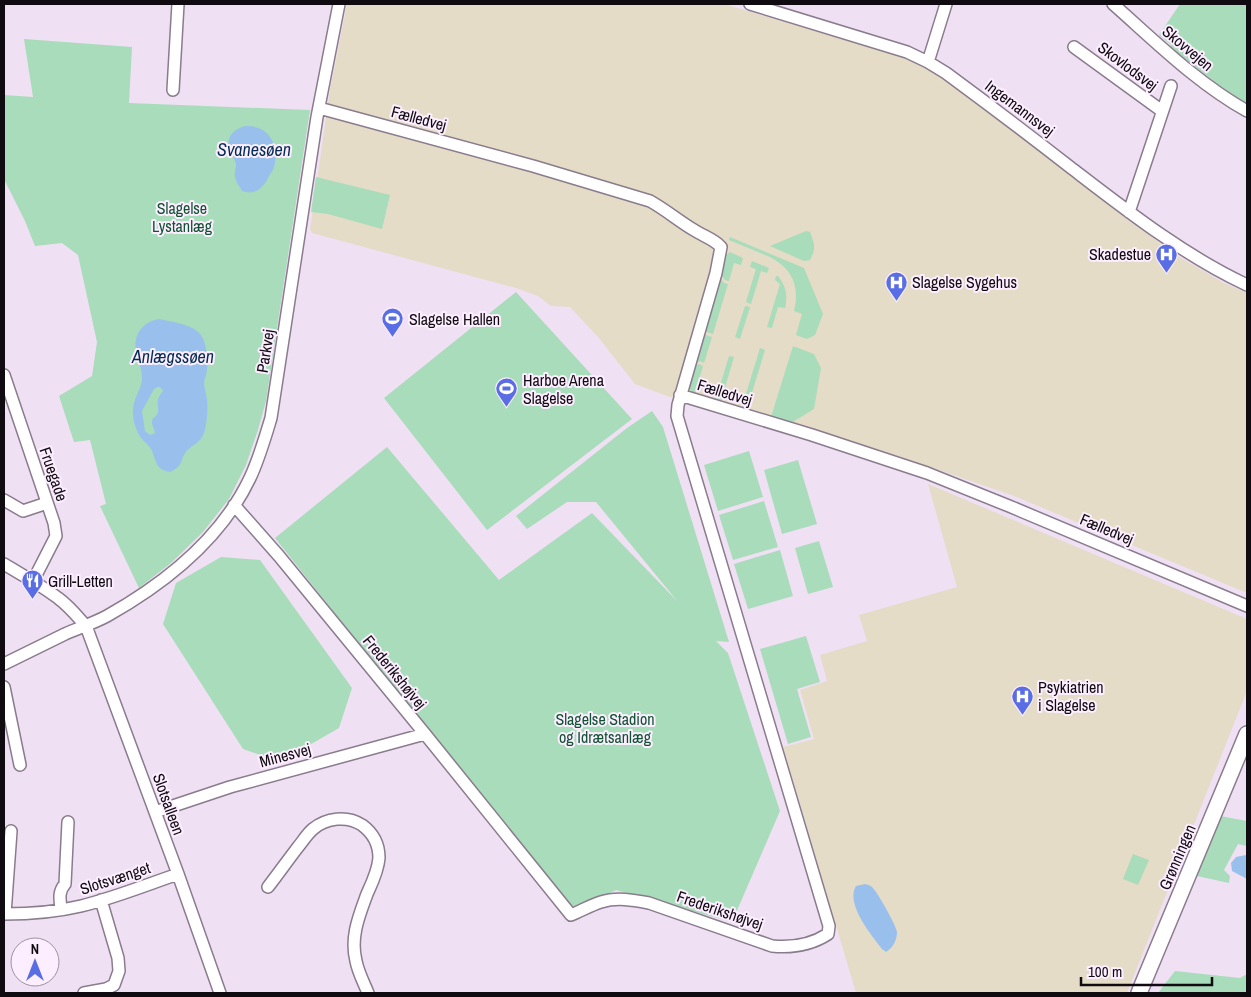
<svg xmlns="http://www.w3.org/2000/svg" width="1251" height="997" viewBox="0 0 1251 997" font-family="'Archivo Narrow',sans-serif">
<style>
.medical{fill:#e4dcc7}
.green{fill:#a8dcba}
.water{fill:#99c0ec;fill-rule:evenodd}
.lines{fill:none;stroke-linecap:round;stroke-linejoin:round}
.minor-casing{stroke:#8a7b8d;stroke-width:14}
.major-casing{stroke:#8a7b8d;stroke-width:18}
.minor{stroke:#fff;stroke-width:11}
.major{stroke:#fff;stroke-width:15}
.labels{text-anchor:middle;stroke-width:4;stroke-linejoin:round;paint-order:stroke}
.street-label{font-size:16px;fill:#100a11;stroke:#fceeff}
.park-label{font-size:16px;fill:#115232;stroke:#fceeff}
.poi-label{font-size:16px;fill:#100a11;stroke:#fceeff;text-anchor:start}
.water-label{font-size:18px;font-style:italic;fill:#032c54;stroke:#fceeff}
</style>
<rect width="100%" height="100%" fill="#f0e0f4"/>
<!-- medical -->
<path class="medical" d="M 347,4 L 724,4 L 788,23 L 901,56 L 930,69 L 959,89 L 1129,221 L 1181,258 L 1224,283 L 1247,293 L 1247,593 L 1014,496 L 910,460 L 896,455 L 889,455 L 834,436 L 830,434 L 799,424 L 794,426 L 696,396 L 670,397 L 635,384 L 598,337 L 570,307 L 551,306 L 538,296 L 516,288 L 312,233 L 310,229 L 330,90 Z
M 928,484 L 1247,619 L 1247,691 L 1127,993 L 856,993 L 783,747 L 814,739 L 800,690 L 827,681 L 820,655 L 867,641 L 859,615 L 957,587 Z"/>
<!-- green -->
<path class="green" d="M 1180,4 L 1247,4 L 1247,104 L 1225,90 L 1170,47 L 1171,45 L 1159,35 Z
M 24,39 L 132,47 L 129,103 L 310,110 L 266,401 L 258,430 L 246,465 L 229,499 L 203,532 L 171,563 L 139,588 L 100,506 L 106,504 L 90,440 L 74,442 L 59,396 L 92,376 L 97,342 L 78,255 L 62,243 L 35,246 L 25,221 L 4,179 L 4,95 L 33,97 Z
M 316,177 L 390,195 L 382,229 L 328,214 L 311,212 Z
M 806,231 L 810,232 C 815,245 816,248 810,260 L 804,261 L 770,246 Z
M 730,237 L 804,268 L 823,314 L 815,335 L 807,339 L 796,335 L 802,314 L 794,311 C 800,287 793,269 770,257 L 729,240 Z
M 730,252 L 743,258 L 741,265 L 734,263 L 729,281 L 725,280 L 720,273 L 726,255 Z
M 752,261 L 769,268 L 767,273 L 761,271 L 751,304 L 746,302 L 756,269 L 750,267 Z
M 719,276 L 724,283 L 728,284 L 713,334 L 703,331 Z
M 776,276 L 778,276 C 786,286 788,296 785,308 L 778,307 L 772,328 L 767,327 L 780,284 L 775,280 Z
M 516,292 L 632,419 L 487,530 L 384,398 Z
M 745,306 L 750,307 L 740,339 L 735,337 Z
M 702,334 L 712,337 L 704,363 L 700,361 L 693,365 Z
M 793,346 L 814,354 L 821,368 L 814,409 L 791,423 L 771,417 Z
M 760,348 L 765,350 L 747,409 L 753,411 L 753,414 L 735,409 L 736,406 L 742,407 Z
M 729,356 L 734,357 L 721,401 L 727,403 L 726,406 L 709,400 L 710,397 L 716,399 Z
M 699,364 L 703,366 L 695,393 L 701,395 L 700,398 C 685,390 688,383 691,368 Z
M 652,411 L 663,427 L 729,642 L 716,641 L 728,653 L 780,811 L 732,922 L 616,890 L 572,912 L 275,538 L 387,447 L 499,580 L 592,513 L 678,602 L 596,502 L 567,502 L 527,529 L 516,516 L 627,428 Z
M 749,451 L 763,497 L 718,511 L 704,465 Z
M 798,460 L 817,524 L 782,534 L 764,470 Z
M 764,501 L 778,547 L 733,560 L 719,515 Z
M 819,541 L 833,587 L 808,594 L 795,548 Z
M 780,550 L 793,596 L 748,609 L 734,564 Z
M 221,557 L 260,560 L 352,688 L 339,728 L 280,762 L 243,749 L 163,624 L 176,583 Z
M 806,636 L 820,682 L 797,689 L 811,737 L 788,744 L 760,649 Z
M 1220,816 L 1247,821 L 1247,846 L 1238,844 L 1224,870 L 1230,876 L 1229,883 L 1197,876 Z
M 1133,854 L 1149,860 L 1138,885 L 1123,879 Z
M 1175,971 L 1240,978 L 1247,974 L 1247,993 L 1158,993 Z"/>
<!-- water -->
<path class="water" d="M 245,126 C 267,125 278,141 275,162 C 275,167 272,172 269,176 C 266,183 261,190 253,192 C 250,193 245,192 242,191 C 240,187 235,181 235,176 C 234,173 236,168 236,164 C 235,159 231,155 230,150 C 225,137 234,129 245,126 Z
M 159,319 C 172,322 193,324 201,335 C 207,344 208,359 207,369 C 207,374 204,379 204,384 C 205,389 206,394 207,399 C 208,407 207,425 204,433 C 201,443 191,445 186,452 C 179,461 185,465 170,472 C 156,469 157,464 152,451 C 149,444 141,440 138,433 C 133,423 131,411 135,400 C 137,393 142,386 142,378 C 142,369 138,361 136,352 C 133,335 142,322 159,319 ZM 157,387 L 160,387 L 163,391 C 153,402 161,408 157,414 C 155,419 153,416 152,421 C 151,425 155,429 155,433 L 150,435 L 145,431 L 142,411 L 154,389 Z
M 1246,855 L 1247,855 L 1247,879 L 1232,871 L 1231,863 L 1236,857 Z
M 865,884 C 868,885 870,885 872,887 C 878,893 896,925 897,932 C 897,940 893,948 886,952 L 882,949 C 872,936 845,904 856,886 Z"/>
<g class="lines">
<defs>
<path id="minor" d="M 750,4 L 907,52 L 928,62 L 946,73 C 988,104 1029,135 1070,167 C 1126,210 1183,255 1247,285
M 1113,4 C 1156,42 1197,83 1247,111
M 1074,47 L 1162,111
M 928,62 L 946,4
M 173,90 L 178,4
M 1129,212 L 1171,86
M 4,375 L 54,523 L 56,536 L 33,581
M 680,395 L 812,435 L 927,473 L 1009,506 L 1247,606
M 4,500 L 23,511 L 47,503
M 234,505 L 279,556 L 425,734 L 571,915 C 581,911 591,905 601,902 C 617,897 633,900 649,903 L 772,946 C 792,948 811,945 828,934 L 829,926 L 677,416 L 678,405 L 716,273 L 721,247 C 714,239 703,236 694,230 C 679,221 666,210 650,201 L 533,166 L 319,108
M 4,564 C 22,575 41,585 58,598 C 69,606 77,616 86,626 L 178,874 L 220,993
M 4,664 C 24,654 45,644 65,634 C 79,628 94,623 107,616 C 164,584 221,539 250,478 C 259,459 265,438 271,418 L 317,117 L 339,4
M 4,687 L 20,765
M 155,812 L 230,787 L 425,734
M 268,887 C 278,874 288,860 298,847 C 303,841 307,834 313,829 C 326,818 347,815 362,825 C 373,833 379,845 379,858 C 378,871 372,883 367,894 C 359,916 350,937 356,961 C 358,972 364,983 368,993
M 61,909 C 60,899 58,892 65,884 L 68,822
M 4,914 C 29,914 56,912 81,906 C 114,898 146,885 178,874
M 5,914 L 11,831
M 84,993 L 106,989 L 114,985 L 119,971 L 118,958 L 101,900"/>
<path id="major" d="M 1139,993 L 1247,734"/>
</defs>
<!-- minor casing -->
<use href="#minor" class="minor-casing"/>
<!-- major casing -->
<use href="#major" class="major-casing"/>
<!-- minor -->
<use href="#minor" class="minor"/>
<!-- major -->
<use href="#major" class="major"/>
</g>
<!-- icons -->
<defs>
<symbol id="hospital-pin" viewBox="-11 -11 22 30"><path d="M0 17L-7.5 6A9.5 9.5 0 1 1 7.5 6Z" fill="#596de4" stroke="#fceeff"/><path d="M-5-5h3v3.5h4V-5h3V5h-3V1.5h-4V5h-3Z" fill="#fff"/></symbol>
<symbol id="stadium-pin" viewBox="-11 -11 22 30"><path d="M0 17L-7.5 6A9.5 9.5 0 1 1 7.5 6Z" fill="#596de4" stroke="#fceeff"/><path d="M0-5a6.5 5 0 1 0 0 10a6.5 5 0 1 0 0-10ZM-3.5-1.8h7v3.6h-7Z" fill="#fff"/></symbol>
<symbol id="restaurant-pin" viewBox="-11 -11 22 30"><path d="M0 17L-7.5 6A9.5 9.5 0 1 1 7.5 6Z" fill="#596de4" stroke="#fceeff"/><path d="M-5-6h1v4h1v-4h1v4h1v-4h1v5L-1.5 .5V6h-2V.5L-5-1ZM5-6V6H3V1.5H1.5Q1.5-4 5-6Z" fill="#fff"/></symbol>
</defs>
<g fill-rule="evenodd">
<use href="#hospital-pin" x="1154" y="242" width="25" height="34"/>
<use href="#hospital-pin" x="884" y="270" width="25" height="34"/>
<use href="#stadium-pin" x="380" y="306" width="25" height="34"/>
<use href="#stadium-pin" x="494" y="376" width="25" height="34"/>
<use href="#restaurant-pin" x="20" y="568" width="25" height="34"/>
<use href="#hospital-pin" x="1010" y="684" width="25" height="34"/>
</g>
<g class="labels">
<!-- street labels -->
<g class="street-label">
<text transform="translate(1188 48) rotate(40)" y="6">Skovvejen</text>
<text transform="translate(1128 66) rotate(37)" y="6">Skovlodsvej</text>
<text transform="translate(1020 108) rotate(37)" y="6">Ingemannsvej</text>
<text transform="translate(419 118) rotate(15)" y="6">Fælledvej</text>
<text transform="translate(265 351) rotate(-81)" y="6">Parkvej</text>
<text transform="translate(725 392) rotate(17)" y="6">Fælledvej</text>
<text transform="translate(54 474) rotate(71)" y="6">Fruegade</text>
<text transform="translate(1107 529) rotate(23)" y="6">Fælledvej</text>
<text transform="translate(395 672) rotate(51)" y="6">Frederikshøjvej</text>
<text transform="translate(285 755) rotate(-15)" y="6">Minesvej</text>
<text transform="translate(169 804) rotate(70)" y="6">Slotsalleen</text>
<text transform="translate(1177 857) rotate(-67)" y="6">Grønningen</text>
<text transform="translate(115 878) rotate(-18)" y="6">Slotsvænget</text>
<text transform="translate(720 910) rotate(19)" y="6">Frederikshøjvej</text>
</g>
<!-- park labels -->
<g class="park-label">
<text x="182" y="214">Slagelse<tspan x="182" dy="18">Lystanlæg</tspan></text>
<text x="605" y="725">Slagelse Stadion<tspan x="605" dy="18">og Idrætsanlæg</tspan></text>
</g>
<!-- poi labels -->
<g class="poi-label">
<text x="1151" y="260" text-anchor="end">Skadestue</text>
<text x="912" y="288">Slagelse Sygehus</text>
<text x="409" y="325">Slagelse Hallen</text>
<text x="523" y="386">Harboe Arena<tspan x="523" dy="18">Slagelse</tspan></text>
<text x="48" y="587">Grill-Letten</text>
<text x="1038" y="693">Psykiatrien<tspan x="1038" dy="18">i Slagelse</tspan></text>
</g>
<!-- water labels -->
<g class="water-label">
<text x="254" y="156">Svanesøen</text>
<text x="173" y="363">Anlægssøen</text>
</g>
</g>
<!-- border -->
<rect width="1251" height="997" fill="none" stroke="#100a11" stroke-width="10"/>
<!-- north arrow -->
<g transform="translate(35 962)"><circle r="24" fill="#fceeff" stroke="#9e93a0"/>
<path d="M0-4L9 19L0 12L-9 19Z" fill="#596de4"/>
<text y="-8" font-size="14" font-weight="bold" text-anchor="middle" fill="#100a11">N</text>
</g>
<!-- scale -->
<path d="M1081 977v8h131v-8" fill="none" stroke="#100a11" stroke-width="2.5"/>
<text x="1088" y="977" font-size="15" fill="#100a11" stroke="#fceeff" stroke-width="4" paint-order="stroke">100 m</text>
</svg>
